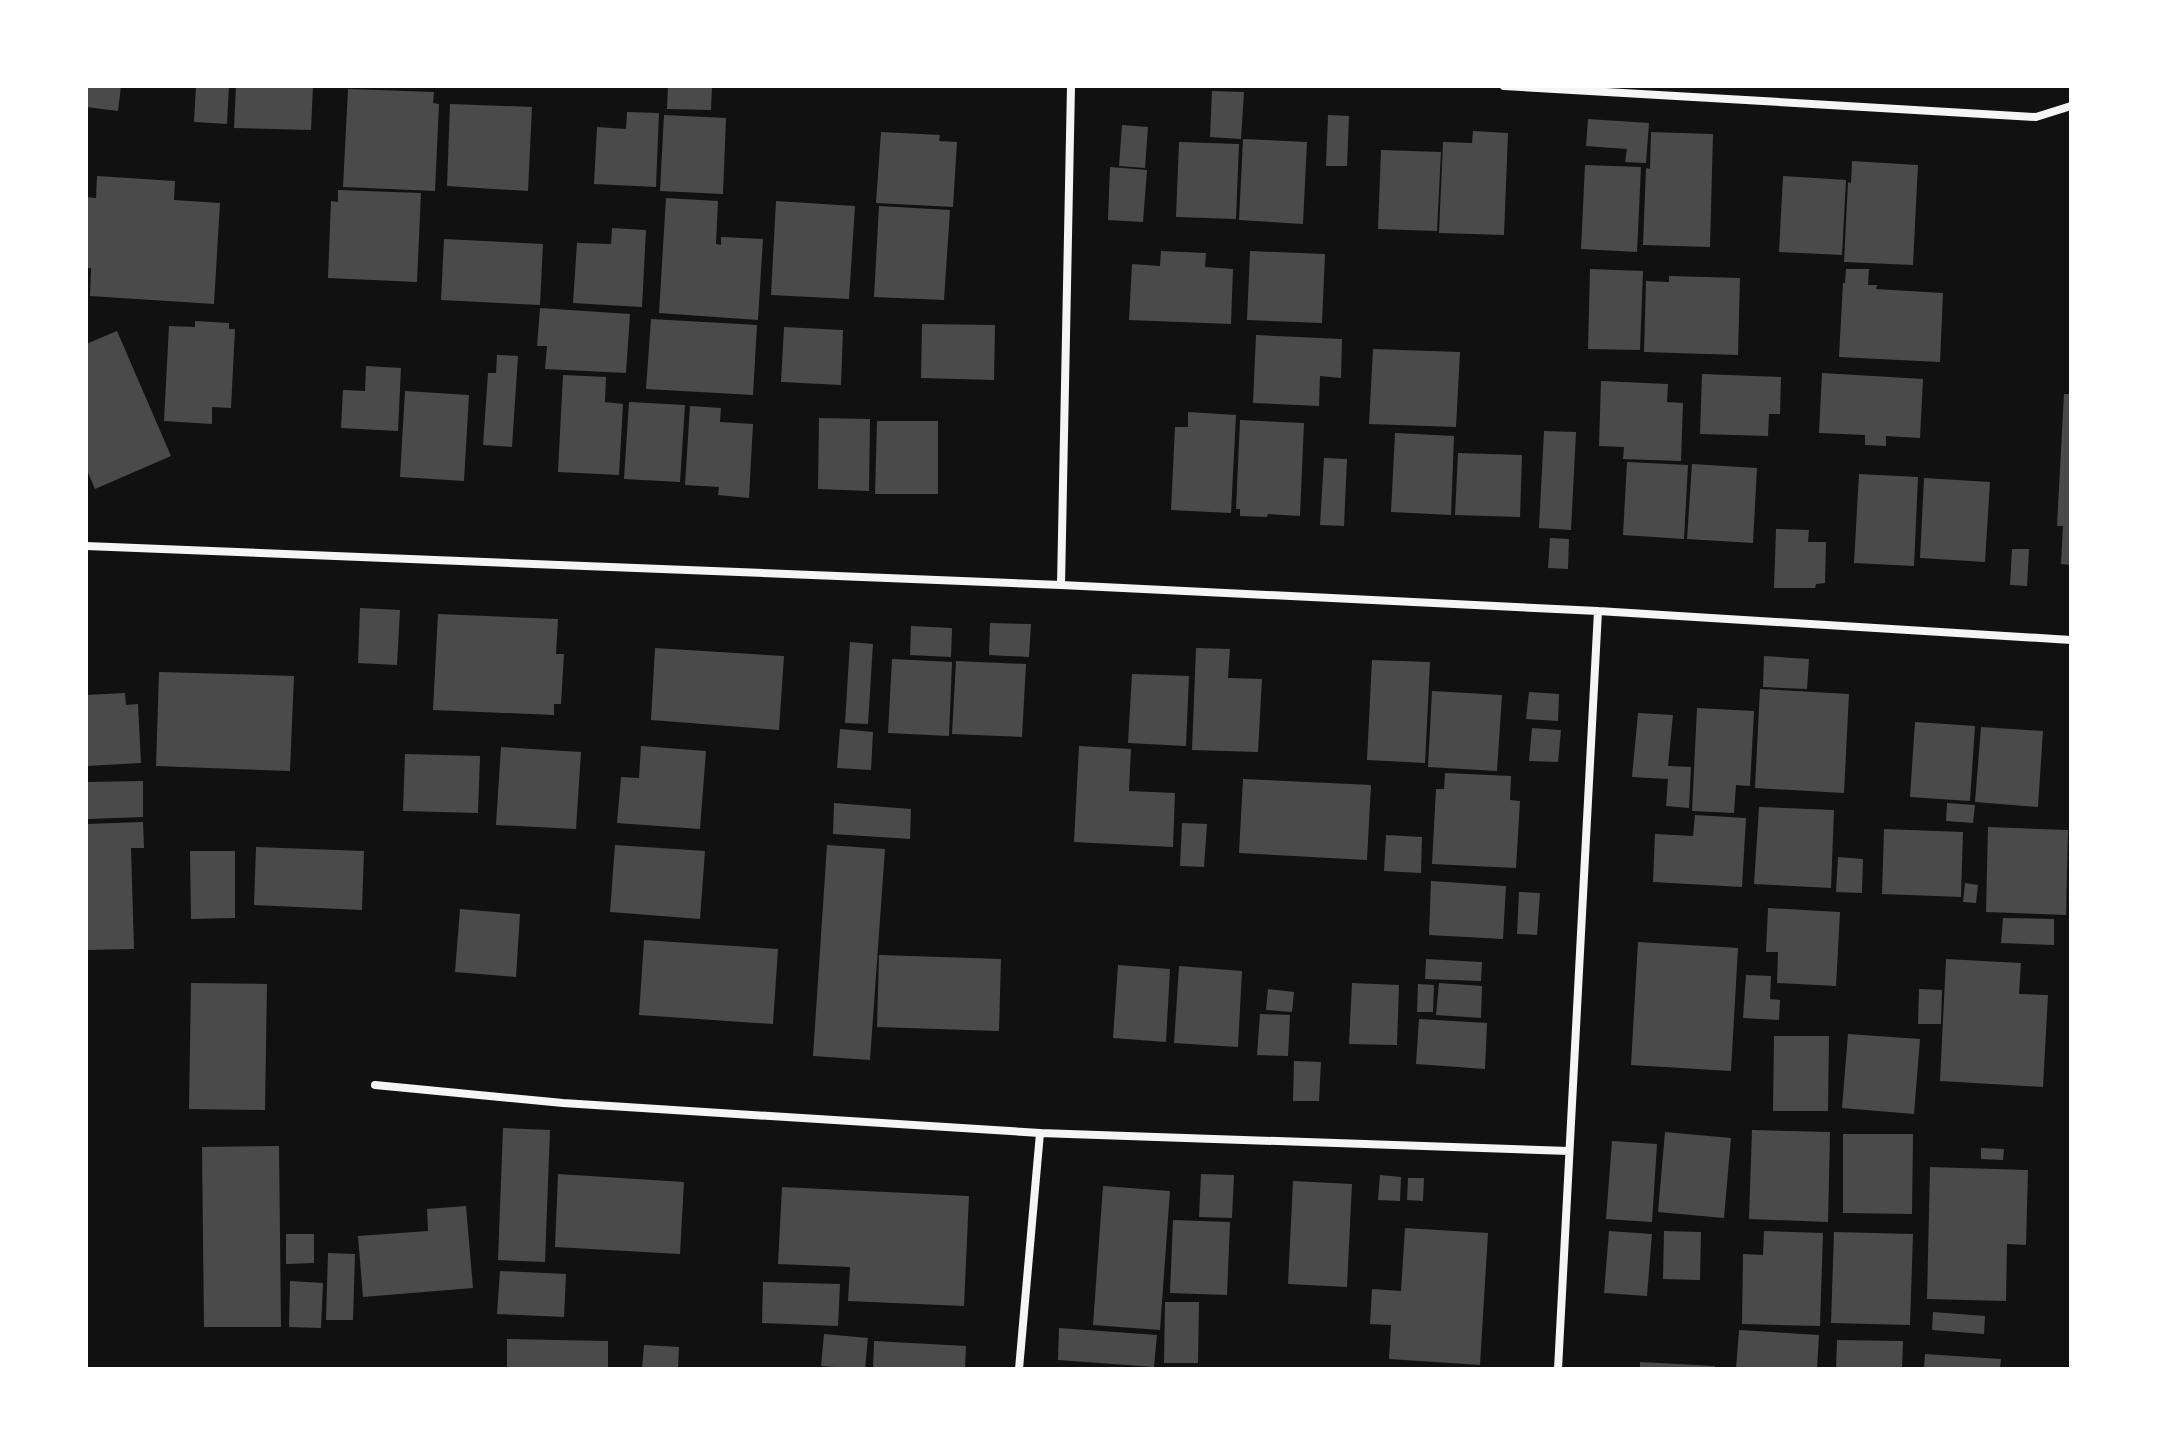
<svg xmlns="http://www.w3.org/2000/svg" width="2157" height="1455" viewBox="0 0 2157 1455" font-family="Merriweather,serif">
<style>
.building{fill:#4a4a4a}
.lines{fill:none;stroke-linecap:round;stroke-linejoin:round}
.minor{stroke:#f5f5f5;stroke-width:8}
</style>
<rect width="100%" height="100%" fill="#111"/>
<!-- building -->
<path class="building" d="M 86,86 L 121,86 L 118,111 L 86,107 Z
M 196,86 L 229,86 L 227,124 L 194,122 Z
M 236,86 L 313,86 L 311,130 L 234,128 Z
M 668,86 L 712,86 L 711,110 L 667,109 Z
M 348,89 L 434,92 L 433,103 L 439,104 L 435,191 L 343,187 Z
M 1212,91 L 1244,92 L 1241,139 L 1210,137 Z
M 450,104 L 532,107 L 528,191 L 447,186 Z
M 627,112 L 659,113 L 656,187 L 594,184 L 597,127 L 626,129 Z
M 664,115 L 726,118 L 723,194 L 660,191 Z
M 1328,115 L 1349,116 L 1347,166 L 1326,166 Z
M 1588,119 L 1649,123 L 1646,163 L 1625,162 L 1627,149 L 1586,146 Z
M 1122,125 L 1148,127 L 1145,168 L 1119,166 Z
M 1473,131 L 1508,133 L 1504,235 L 1439,233 L 1443,142 L 1472,143 Z
M 881,132 L 940,135 L 939,141 L 957,142 L 953,207 L 876,203 Z
M 1651,132 L 1713,134 L 1710,247 L 1643,245 L 1646,168 L 1650,169 Z
M 1243,139 L 1307,142 L 1303,224 L 1239,220 Z
M 1179,142 L 1239,144 L 1236,219 L 1176,217 Z
M 1381,150 L 1441,152 L 1437,231 L 1378,229 Z
M 1852,161 L 1918,165 L 1913,265 L 1844,262 L 1848,182 L 1851,183 Z
M 1585,165 L 1641,167 L 1637,252 L 1581,249 Z
M 1110,167 L 1147,170 L 1143,222 L 1108,220 Z
M 97,176 L 175,181 L 174,200 L 220,203 L 214,304 L 90,296 L 91,268 L 86,268 L 86,197 L 96,198 Z
M 1783,176 L 1846,180 L 1842,255 L 1779,252 Z
M 338,190 L 421,193 L 417,282 L 328,278 L 331,201 L 338,202 Z
M 666,198 L 718,201 L 716,244 L 721,245 L 721,237 L 763,239 L 758,320 L 659,313 Z
M 776,201 L 855,206 L 849,299 L 771,295 Z
M 879,206 L 950,210 L 944,300 L 874,297 Z
M 612,228 L 646,230 L 642,307 L 573,303 L 577,243 L 611,244 Z
M 444,239 L 543,244 L 540,305 L 441,300 Z
M 1161,251 L 1206,253 L 1205,267 L 1233,269 L 1231,324 L 1129,320 L 1132,264 L 1160,266 Z
M 1250,251 L 1325,254 L 1322,323 L 1247,320 Z
M 1590,269 L 1643,271 L 1640,350 L 1588,349 Z
M 1846,269 L 1869,269 L 1868,285 L 1877,285 L 1876,289 L 1943,293 L 1940,362 L 1839,357 L 1843,283 L 1845,283 Z
M 1669,276 L 1740,278 L 1738,355 L 1644,352 L 1646,281 L 1669,282 Z
M 540,308 L 630,314 L 626,373 L 545,369 L 547,346 L 537,346 Z
M 651,319 L 757,325 L 753,395 L 646,389 Z
M 195,321 L 229,323 L 229,329 L 235,329 L 231,408 L 212,407 L 212,424 L 164,421 L 169,326 L 195,327 Z
M 922,324 L 995,325 L 994,380 L 921,378 Z
M 784,327 L 843,330 L 841,385 L 781,382 Z
M 117,331 L 171,456 L 95,489 L 86,468 L 86,344 Z
M 1256,335 L 1342,339 L 1341,378 L 1320,376 L 1319,406 L 1253,403 Z
M 1373,349 L 1460,352 L 1456,427 L 1369,424 Z
M 497,355 L 518,356 L 512,447 L 483,445 L 488,373 L 496,373 Z
M 366,366 L 401,368 L 398,431 L 341,428 L 343,390 L 365,391 Z
M 1822,373 L 1923,379 L 1920,438 L 1886,436 L 1886,446 L 1865,445 L 1865,435 L 1819,433 Z
M 1702,374 L 1781,377 L 1780,414 L 1769,414 L 1768,436 L 1700,434 Z
M 563,375 L 606,377 L 605,402 L 623,404 L 619,475 L 558,472 Z
M 1601,381 L 1668,384 L 1667,402 L 1683,403 L 1681,461 L 1623,459 L 1624,447 L 1599,446 Z
M 405,391 L 469,395 L 464,481 L 400,477 Z
M 2064,394 L 2071,394 L 2071,565 L 2061,564 L 2063,526 L 2057,526 Z
M 629,402 L 685,405 L 680,482 L 624,479 Z
M 690,406 L 721,408 L 720,422 L 753,424 L 749,498 L 718,495 L 719,487 L 685,485 Z
M 1188,412 L 1236,415 L 1231,513 L 1171,510 L 1175,427 L 1188,427 Z
M 819,418 L 870,419 L 869,491 L 818,489 Z
M 1240,420 L 1304,423 L 1300,516 L 1268,514 L 1267,517 L 1240,516 L 1240,509 L 1236,509 Z
M 877,421 L 938,421 L 938,494 L 875,494 Z
M 1544,431 L 1576,432 L 1571,530 L 1539,528 Z
M 1395,433 L 1454,436 L 1451,515 L 1391,512 Z
M 1458,453 L 1522,455 L 1520,517 L 1455,515 Z
M 1324,458 L 1347,459 L 1344,526 L 1320,525 Z
M 1627,462 L 1688,465 L 1684,539 L 1623,535 Z
M 1692,464 L 1757,468 L 1753,543 L 1687,539 Z
M 1859,474 L 1918,477 L 1914,566 L 1854,563 Z
M 1924,478 L 1990,482 L 1985,562 L 1920,558 Z
M 1776,529 L 1809,530 L 1808,542 L 1826,542 L 1825,583 L 1816,584 L 1815,588 L 1774,588 Z
M 1550,538 L 1569,539 L 1568,569 L 1548,568 Z
M 2012,549 L 2029,549 L 2027,586 L 2010,585 Z
M 360,608 L 400,610 L 397,665 L 358,663 Z
M 438,614 L 558,619 L 556,654 L 564,654 L 561,704 L 554,704 L 554,715 L 433,710 Z
M 990,623 L 1031,624 L 1029,657 L 989,655 Z
M 911,626 L 952,628 L 951,657 L 910,655 Z
M 850,642 L 873,644 L 868,724 L 845,723 Z
M 655,648 L 784,656 L 779,730 L 651,720 Z
M 1196,648 L 1230,649 L 1228,678 L 1262,679 L 1258,752 L 1192,750 Z
M 1764,656 L 1809,659 L 1807,689 L 1763,687 Z
M 892,659 L 952,662 L 949,736 L 888,733 Z
M 1372,660 L 1430,662 L 1425,763 L 1367,760 Z
M 956,661 L 1026,664 L 1022,737 L 952,734 Z
M 159,672 L 294,676 L 290,771 L 156,766 Z
M 1132,674 L 1189,676 L 1186,746 L 1128,743 Z
M 1760,689 L 1849,694 L 1844,793 L 1755,788 Z
M 1432,691 L 1502,695 L 1497,771 L 1428,767 Z
M 1529,692 L 1559,694 L 1558,721 L 1526,719 Z
M 125,693 L 126,705 L 138,704 L 141,763 L 86,766 L 86,695 Z
M 1697,708 L 1754,711 L 1750,786 L 1736,785 L 1734,813 L 1692,811 Z
M 1638,713 L 1673,715 L 1668,766 L 1691,767 L 1689,808 L 1666,806 L 1668,779 L 1632,777 Z
M 1915,722 L 1975,726 L 1970,801 L 1910,797 Z
M 1981,727 L 2043,731 L 2038,807 L 1975,802 Z
M 1532,728 L 1561,730 L 1558,762 L 1529,761 Z
M 840,729 L 873,732 L 871,770 L 837,768 Z
M 641,746 L 706,751 L 700,829 L 617,823 L 621,777 L 639,778 Z
M 1079,746 L 1131,749 L 1129,791 L 1175,793 L 1173,847 L 1074,842 Z
M 501,747 L 581,752 L 576,829 L 496,825 Z
M 405,754 L 480,756 L 478,813 L 403,811 Z
M 1445,773 L 1511,776 L 1510,800 L 1520,801 L 1516,868 L 1432,864 L 1436,789 L 1444,789 Z
M 1243,779 L 1371,785 L 1367,860 L 1239,853 Z
M 143,781 L 143,817 L 88,819 L 87,782 Z
M 834,803 L 911,809 L 910,839 L 833,834 Z
M 1947,803 L 1975,805 L 1973,823 L 1946,821 Z
M 1759,807 L 1834,810 L 1831,888 L 1754,884 Z
M 1695,815 L 1746,818 L 1742,887 L 1653,882 L 1655,834 L 1693,836 Z
M 143,822 L 144,848 L 131,848 L 134,949 L 86,950 L 86,824 Z
M 1182,823 L 1207,824 L 1204,867 L 1180,866 Z
M 1988,827 L 2068,830 L 2066,915 L 1986,912 Z
M 1884,829 L 1963,832 L 1961,897 L 1882,894 Z
M 1386,835 L 1422,837 L 1421,873 L 1384,871 Z
M 615,845 L 705,851 L 700,919 L 610,912 Z
M 827,845 L 885,849 L 870,1060 L 813,1056 Z
M 256,847 L 364,851 L 362,910 L 254,905 Z
M 190,851 L 235,851 L 235,918 L 191,919 Z
M 1838,857 L 1863,859 L 1862,893 L 1836,892 Z
M 1431,881 L 1506,886 L 1503,939 L 1429,935 Z
M 1965,883 L 1978,885 L 1976,903 L 1963,902 Z
M 1519,892 L 1540,893 L 1537,935 L 1517,934 Z
M 1768,908 L 1840,912 L 1836,986 L 1777,983 L 1778,952 L 1766,952 Z
M 460,909 L 520,914 L 516,977 L 455,972 Z
M 2003,918 L 2054,919 L 2054,945 L 2001,943 Z
M 644,940 L 778,949 L 773,1024 L 639,1015 Z
M 1638,942 L 1738,948 L 1731,1071 L 1631,1065 Z
M 879,955 L 1001,959 L 999,1031 L 877,1027 Z
M 1426,959 L 1482,962 L 1481,981 L 1425,979 Z
M 1946,959 L 2021,963 L 2019,994 L 2048,995 L 2043,1087 L 1940,1081 Z
M 1118,965 L 1170,969 L 1166,1042 L 1113,1038 Z
M 1179,966 L 1242,971 L 1238,1047 L 1174,1043 Z
M 1746,975 L 1771,976 L 1770,999 L 1780,1000 L 1779,1020 L 1743,1018 Z
M 191,983 L 267,984 L 265,1110 L 189,1109 Z
M 1352,983 L 1399,985 L 1397,1045 L 1349,1044 Z
M 1439,983 L 1482,986 L 1481,1018 L 1436,1015 Z
M 1418,984 L 1434,985 L 1433,1012 L 1417,1012 Z
M 1268,989 L 1294,992 L 1292,1012 L 1266,1010 Z
M 1919,989 L 1942,990 L 1941,1024 L 1918,1024 Z
M 1260,1014 L 1290,1015 L 1288,1056 L 1257,1055 Z
M 1419,1019 L 1487,1023 L 1485,1069 L 1416,1064 Z
M 1848,1034 L 1920,1039 L 1914,1114 L 1842,1108 Z
M 1774,1036 L 1829,1036 L 1828,1111 L 1773,1111 Z
M 1294,1061 L 1321,1062 L 1319,1101 L 1293,1101 Z
M 503,1128 L 550,1130 L 545,1262 L 498,1260 Z
M 1752,1130 L 1830,1132 L 1828,1222 L 1749,1219 Z
M 1665,1132 L 1731,1138 L 1724,1218 L 1658,1212 Z
M 1843,1134 L 1913,1134 L 1912,1214 L 1843,1213 Z
M 1612,1141 L 1657,1144 L 1652,1222 L 1606,1219 Z
M 279,1146 L 281,1327 L 204,1327 L 202,1147 Z
M 1981,1148 L 2004,1149 L 2003,1160 L 1981,1159 Z
M 1930,1167 L 2028,1170 L 2026,1245 L 2007,1244 L 2006,1301 L 1927,1299 Z
M 558,1174 L 684,1182 L 680,1254 L 555,1247 Z
M 1201,1174 L 1234,1175 L 1232,1218 L 1199,1217 Z
M 1380,1175 L 1401,1177 L 1400,1201 L 1378,1200 Z
M 1408,1178 L 1424,1178 L 1423,1201 L 1407,1200 Z
M 1293,1181 L 1352,1184 L 1347,1287 L 1288,1284 Z
M 1103,1186 L 1170,1191 L 1160,1330 L 1093,1325 Z
M 782,1187 L 969,1196 L 964,1306 L 848,1301 L 850,1267 L 778,1264 Z
M 466,1206 L 473,1288 L 363,1297 L 358,1236 L 428,1231 L 427,1209 Z
M 1173,1220 L 1230,1222 L 1227,1295 L 1170,1293 Z
M 1405,1228 L 1488,1233 L 1480,1365 L 1389,1359 L 1391,1325 L 1370,1324 L 1372,1289 L 1401,1291 Z
M 1609,1231 L 1652,1234 L 1647,1296 L 1604,1293 Z
M 1664,1231 L 1701,1232 L 1700,1280 L 1663,1279 Z
M 1764,1231 L 1823,1233 L 1820,1326 L 1742,1324 L 1743,1254 L 1763,1255 Z
M 1834,1232 L 1913,1234 L 1910,1325 L 1831,1323 Z
M 286,1234 L 314,1234 L 314,1263 L 286,1264 Z
M 328,1253 L 355,1254 L 353,1320 L 326,1320 Z
M 500,1271 L 566,1274 L 564,1317 L 497,1314 Z
M 290,1281 L 323,1283 L 321,1328 L 289,1327 Z
M 763,1282 L 840,1284 L 838,1326 L 762,1323 Z
M 1165,1302 L 1199,1302 L 1198,1363 L 1164,1363 Z
M 1933,1312 L 1985,1316 L 1984,1334 L 1932,1330 Z
M 1059,1328 L 1157,1335 L 1154,1367 L 1058,1360 Z
M 1739,1330 L 1819,1335 L 1817,1369 L 1736,1369 Z
M 824,1334 L 868,1338 L 865,1369 L 821,1366 Z
M 507,1339 L 608,1341 L 608,1369 L 507,1369 Z
M 1837,1340 L 1903,1341 L 1902,1369 L 1836,1369 Z
M 874,1341 L 966,1346 L 965,1369 L 873,1369 Z
M 644,1345 L 679,1347 L 678,1369 L 642,1369 Z
M 1925,1354 L 2001,1359 L 2000,1369 L 1924,1369 Z
M 1640,1362 L 1715,1366 L 1715,1369 L 1640,1369 Z"/>
<g class="lines">
<!-- minor -->
<path class="minor" d="M 1504,86 L 2036,117 L 2071,106
M 86,546 L 1061,585 L 1598,611 L 2071,640
M 1061,585 L 1071,86
M 375,1085 L 563,1103 L 1040,1133 L 1569,1151
M 1019,1369 L 1040,1133
M 1558,1369 L 1598,611"/>
</g>
<!-- border -->
<rect width="2157" height="1455" fill="none" stroke="#ffffff" stroke-width="176"/>
</svg>
